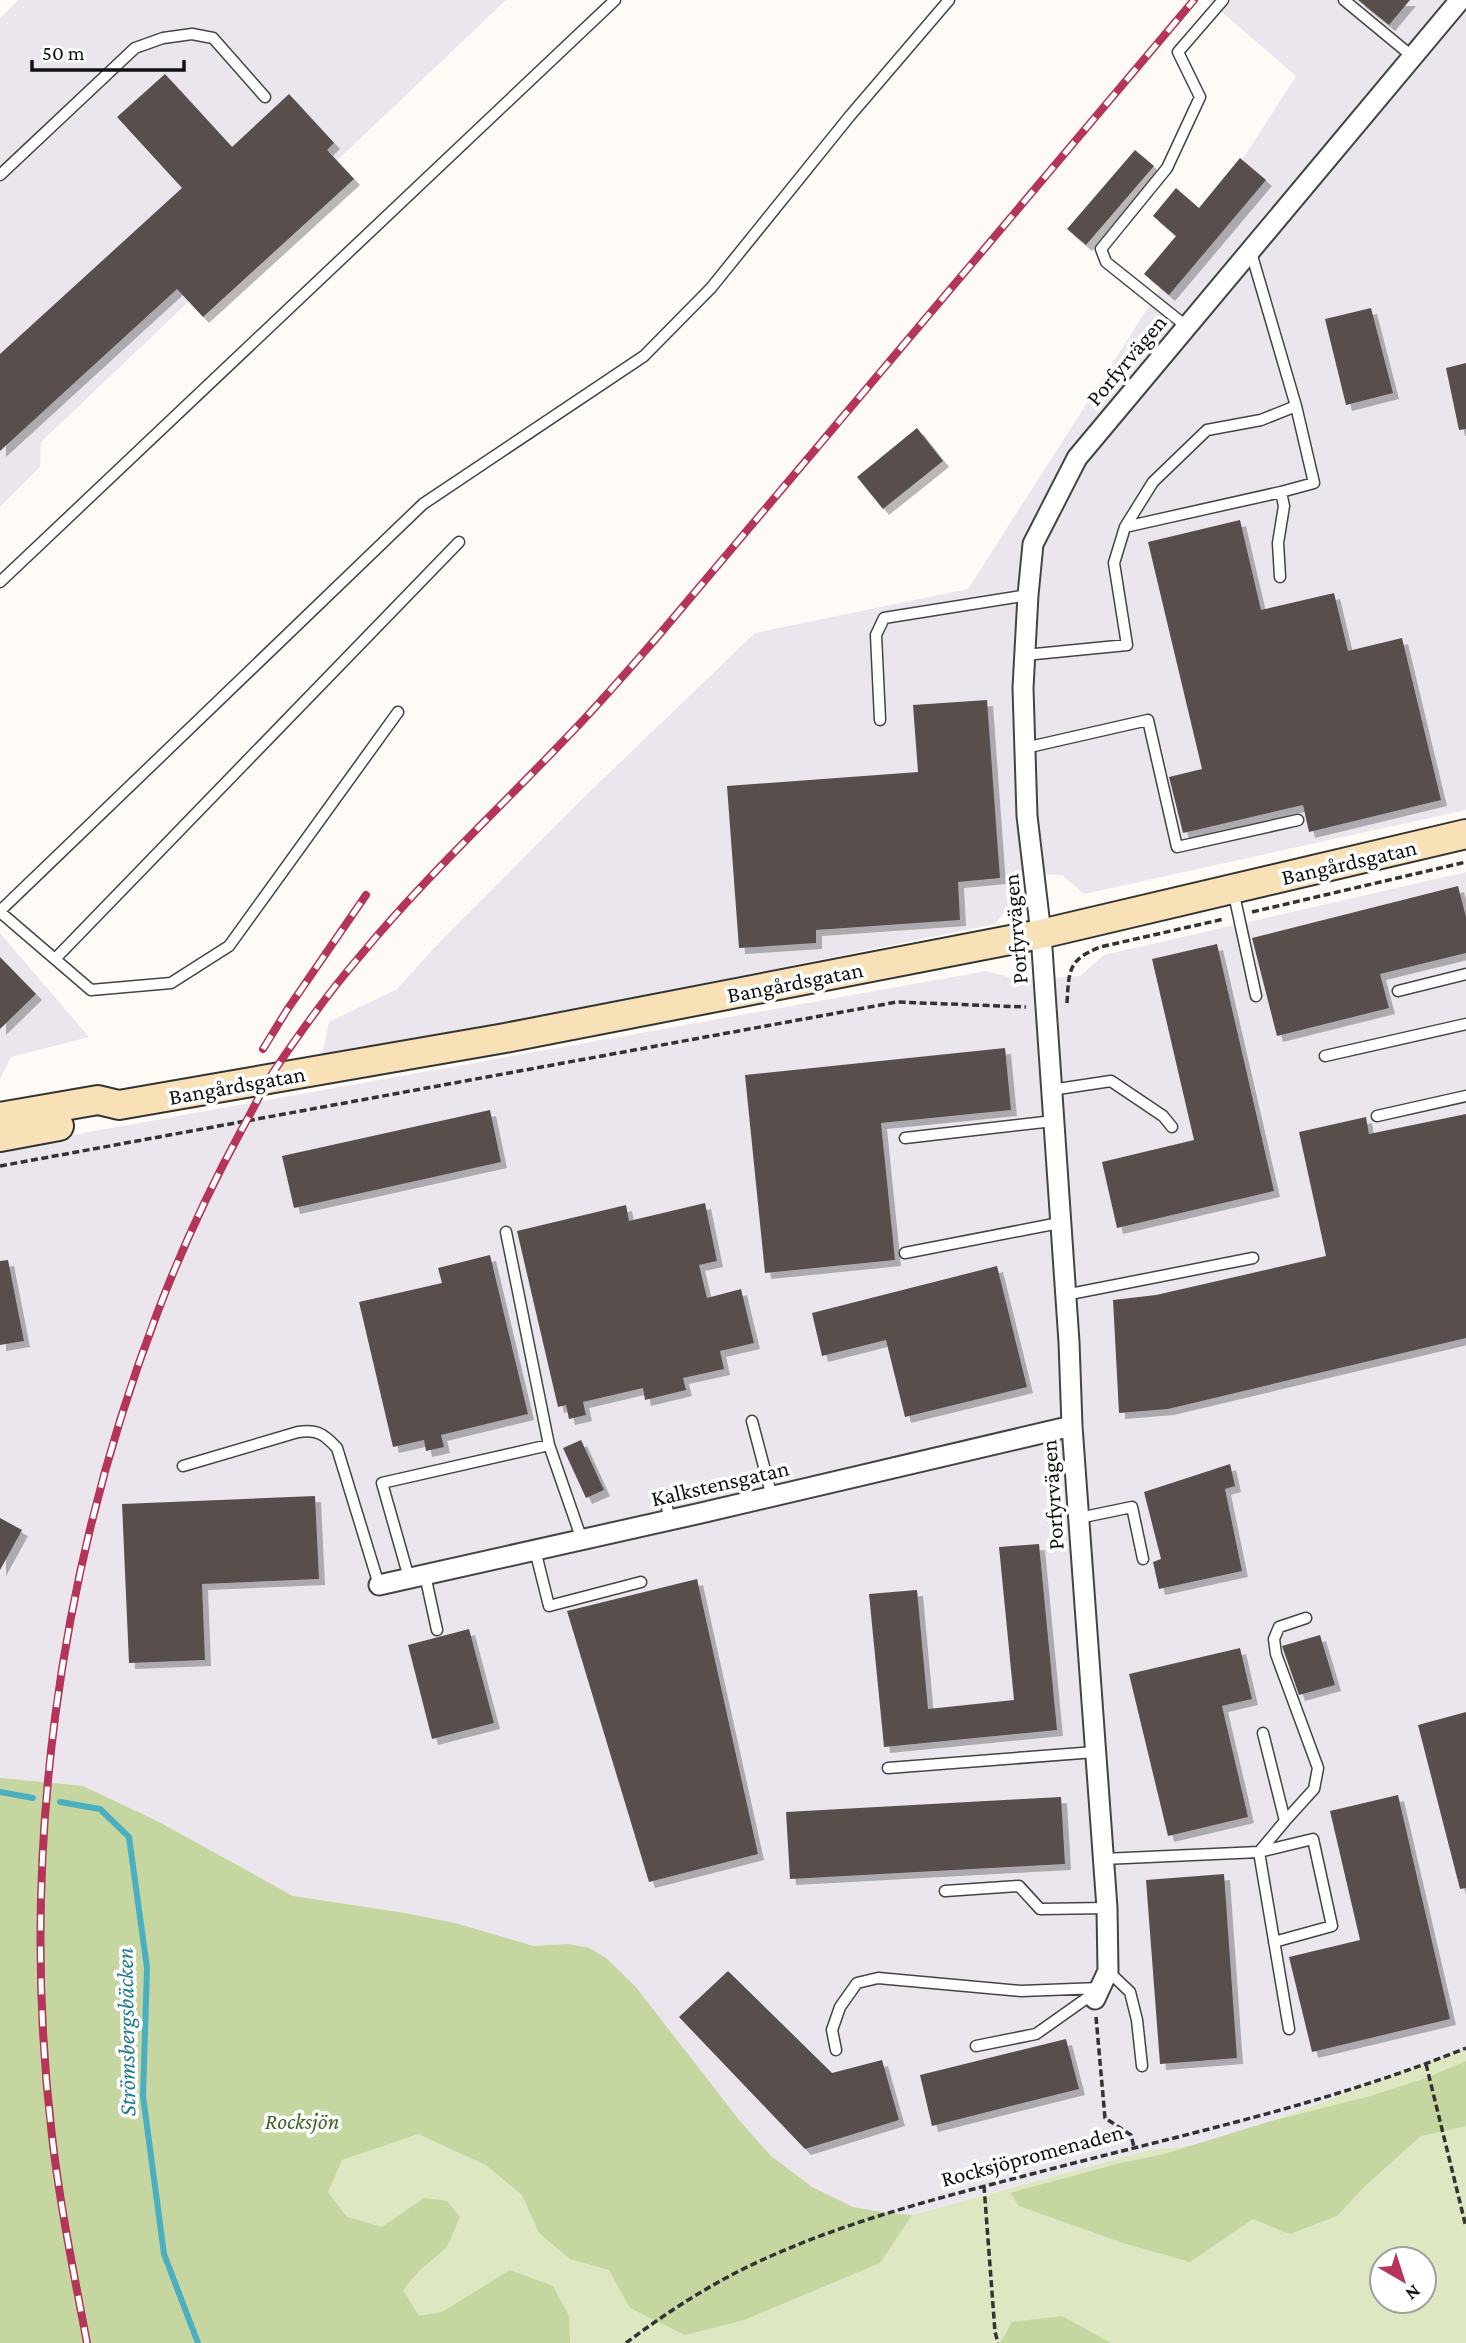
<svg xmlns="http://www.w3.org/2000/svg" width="1466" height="2343" viewBox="0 0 1466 2343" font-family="'Crimson Pro',serif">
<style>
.industrial{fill:#ebe6ee}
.green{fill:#dde7c1;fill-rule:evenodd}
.forest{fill:#c6d6a1}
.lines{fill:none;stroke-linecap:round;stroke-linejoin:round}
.stream{stroke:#4bafc2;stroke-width:6}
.building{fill:#584f4e;filter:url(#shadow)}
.service-casing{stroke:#444;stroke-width:13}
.minor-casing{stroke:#444;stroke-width:23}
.secondary-casing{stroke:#333;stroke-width:32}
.path{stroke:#333;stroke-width:3.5;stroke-dasharray:7 3.5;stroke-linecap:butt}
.service{stroke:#fff;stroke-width:10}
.minor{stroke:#fff;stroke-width:19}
.secondary{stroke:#f8e1b6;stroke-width:28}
.rail-casing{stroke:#b53459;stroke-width:8}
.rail{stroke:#fff;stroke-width:5;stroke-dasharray:16;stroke-linecap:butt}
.labels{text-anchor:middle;stroke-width:7;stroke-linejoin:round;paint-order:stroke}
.street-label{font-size:23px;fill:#111;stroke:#fff}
.park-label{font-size:23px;font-style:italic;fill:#416426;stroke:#fff}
.water-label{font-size:24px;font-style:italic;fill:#237b92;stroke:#fff}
</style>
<defs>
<filter id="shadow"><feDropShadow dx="6" dy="6" stdDeviation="0" flood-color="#0004"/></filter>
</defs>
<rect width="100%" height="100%" fill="#fefaf5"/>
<!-- industrial -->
<path class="industrial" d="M 18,0 L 506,0 L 41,442 L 40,467 L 0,507 L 0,18 Z
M 1208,0 L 1466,0 L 1466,810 L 1084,894 L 1062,875 L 1016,874 L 1018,896 L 995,924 L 597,1005 L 322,1054 L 329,1022 L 397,989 L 433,949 L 582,799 L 755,633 L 968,589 L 1296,76 Z
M 1466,872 L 1466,2048 L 1216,2142 L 1145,2151 L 912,2215 L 882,2212 L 853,2207 L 821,2193 L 770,2155 L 740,2121 L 635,1986 L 606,1958 L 568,1944 L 534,1946 L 455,1923 L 405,1913 L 293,1896 L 159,1822 L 83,1787 L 0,1778 L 0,1148 L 986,971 L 1020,980 L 1080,976 L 1104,955 Z
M 0,933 L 89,1037 L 11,1057 L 0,1079 Z"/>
<!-- green -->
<path class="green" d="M 0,1778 L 83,1786 L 159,1822 L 293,1896 L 405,1913 L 455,1923 L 534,1946 L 568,1944 L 589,1948 L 606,1958 L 635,1986 L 740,2121 L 770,2155 L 821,2193 L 853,2207 L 882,2212 L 912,2215 L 1145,2151 L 1216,2142 L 1466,2048 L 1466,2343 L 0,2343 ZM 1382,2259 L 1424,2259 L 1424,2301 L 1382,2301 Z"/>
<!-- forest -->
<path class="forest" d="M 0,1778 L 83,1786 L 159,1822 L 293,1896 L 405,1913 L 455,1923 L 534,1946 L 568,1944 L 589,1948 L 606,1958 L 635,1986 L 740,2121 L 770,2155 L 812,2187 L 853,2207 L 882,2212 L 912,2215 L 880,2263 L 744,2320 L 685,2335 L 630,2308 L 609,2270 L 570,2259 L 539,2233 L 522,2195 L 486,2165 L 418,2134 L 342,2160 L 328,2192 L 347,2217 L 382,2227 L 424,2198 L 447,2201 L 460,2217 L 447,2247 L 419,2271 L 403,2290 L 419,2316 L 442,2312 L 510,2270 L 553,2286 L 569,2316 L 570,2343 L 0,2343 Z
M 1466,2061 L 1466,2126 L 1421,2136 L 1366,2185 L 1337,2216 L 1290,2234 L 1253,2219 L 1190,2262 L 1123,2243 L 1019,2206 L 1010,2193 L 1117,2164 L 1164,2154 L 1271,2121 L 1371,2096 L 1426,2078 Z
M 1062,2316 L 1111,2343 L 1000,2343 L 1012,2322 Z"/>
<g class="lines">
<!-- stream -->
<path class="stream" d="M 0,1792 L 33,1798
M 60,1802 L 100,1809 L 129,1837 L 147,1968 L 143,2096 L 164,2254 L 198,2343"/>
</g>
<!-- building -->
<path class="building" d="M 1358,0 L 1410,0 L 1389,25 Z
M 165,74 L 232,147 L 289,94 L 334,143 L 327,150 L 354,179 L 203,317 L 177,289 L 0,451 L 0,354 L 182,188 L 117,117 Z
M 1135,150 L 1154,166 L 1086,245 L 1067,229 Z
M 1240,158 L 1266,180 L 1169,295 L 1144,274 L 1176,236 L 1153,216 L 1176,188 L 1199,208 Z
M 1371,308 L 1393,393 L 1346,405 L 1325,319 Z
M 1466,363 L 1466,429 L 1459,430 L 1446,368 Z
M 917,428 L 943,461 L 883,509 L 857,477 Z
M 1240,520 L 1261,610 L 1334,593 L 1348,651 L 1402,638 L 1441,800 L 1309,832 L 1303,805 L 1183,833 L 1169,777 L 1202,769 L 1148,542 Z
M 987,700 L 1000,878 L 958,882 L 960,920 L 816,930 L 816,943 L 739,948 L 727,786 L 918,772 L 913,705 Z
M 1458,886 L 1466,917 L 1466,953 L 1380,974 L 1389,1008 L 1277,1036 L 1252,938 Z
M 1217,944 L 1274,1191 L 1117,1228 L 1102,1162 L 1194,1140 L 1152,959 Z
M 0,957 L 36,994 L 0,1029 Z
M 1005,1048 L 1011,1110 L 881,1123 L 895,1260 L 765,1273 L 745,1075 Z
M 490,1110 L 501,1162 L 294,1208 L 282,1156 Z
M 1466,1114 L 1466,1338 L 1168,1409 L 1119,1413 L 1113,1300 L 1156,1295 L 1326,1256 L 1299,1132 L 1366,1117 L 1369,1134 Z
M 705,1203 L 717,1261 L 699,1265 L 707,1298 L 741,1289 L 754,1343 L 720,1351 L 724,1369 L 683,1378 L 686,1390 L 645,1400 L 643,1388 L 583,1402 L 586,1415 L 569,1419 L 566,1405 L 558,1407 L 517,1231 L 626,1205 L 629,1221 Z
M 490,1255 L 528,1414 L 441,1435 L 444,1447 L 426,1451 L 424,1440 L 393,1447 L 359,1302 L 442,1283 L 438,1268 Z
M 8,1260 L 24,1341 L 0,1345 L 0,1261 Z
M 997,1266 L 1027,1387 L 905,1417 L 886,1340 L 822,1356 L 812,1313 Z
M 581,1440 L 604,1490 L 586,1498 L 563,1448 Z
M 1230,1464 L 1235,1486 L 1225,1489 L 1242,1571 L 1159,1589 L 1153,1562 L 1161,1559 L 1144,1492 Z
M 315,1496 L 319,1579 L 202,1584 L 205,1660 L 129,1663 L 122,1504 Z
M 0,1518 L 22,1530 L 0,1570 Z
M 1039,1544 L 1057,1730 L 884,1747 L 869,1594 L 917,1590 L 928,1709 L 1014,1700 L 999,1547 Z
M 697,1579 L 758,1854 L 649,1882 L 567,1611 Z
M 469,1629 L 494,1723 L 432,1739 L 408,1645 Z
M 1320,1635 L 1335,1685 L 1299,1695 L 1282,1646 Z
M 1240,1648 L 1252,1699 L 1222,1706 L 1248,1817 L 1168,1836 L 1129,1674 Z
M 1466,1712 L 1466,1888 L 1460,1889 L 1418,1725 Z
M 1398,1795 L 1450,2019 L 1312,2052 L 1289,1957 L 1360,1940 L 1330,1811 Z
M 1061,1797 L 1065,1864 L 790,1879 L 786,1812 Z
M 1224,1874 L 1237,2058 L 1160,2064 L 1146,1880 Z
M 728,1971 L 832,2073 L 882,2060 L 899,2120 L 805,2149 L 679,2017 Z
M 1066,2039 L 1079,2089 L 932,2126 L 920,2075 Z"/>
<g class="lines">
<defs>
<path id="service" d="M 1344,0 L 1413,57
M 0,175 L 135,48 L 163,38 L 192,34 L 213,38 L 265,97
M 1186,326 L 1106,262 L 1101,249 L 1167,168 L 1200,97 L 1178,52 L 1223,0
M 1281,492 L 1314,483 L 1296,406
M 1125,527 L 1153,482 L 1207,430 L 1261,420 L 1296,406 L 1250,249
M 0,582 L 615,0
M 1025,655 L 1127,645 L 1114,563 L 1125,527 L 1281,492 L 1284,506 L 1278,543 L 1280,577
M 880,720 L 876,635 L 884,618 L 1028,595
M 1025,748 L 1148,720 L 1177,847 L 1298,820
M 1233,890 L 1256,996
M 0,911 L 423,504 L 644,356 L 711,288 L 849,117 L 949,0
M 0,912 L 91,990 L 171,983 L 229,946 L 398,712
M 55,959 L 459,542
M 1398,991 L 1466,974
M 1325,1056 L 1466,1024
M 1051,1090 L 1111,1081 L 1163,1116 L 1172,1127
M 1377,1116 L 1466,1096
M 905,1138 L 1053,1121
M 506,1232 L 549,1445 L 582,1540
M 905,1253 L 1059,1223
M 1065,1295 L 1253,1258
M 752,1421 L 772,1497
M 183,1466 L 298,1432 C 317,1429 324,1434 337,1448 L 379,1585
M 664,1495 L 670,1520
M 1079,1518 L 1132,1507 L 1143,1559
M 535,1550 L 549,1606 L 641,1582
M 425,1575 L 437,1630
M 409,1578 L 382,1483 L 549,1445
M 888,1768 L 1095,1752
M 1285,1821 L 1314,1789 L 1318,1768 L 1276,1654 L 1274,1639 L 1279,1627 L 1306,1618
M 1259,1852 L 1313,1839 L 1332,1926 L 1274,1942
M 1259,1852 L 1285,1821 L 1263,1733
M 1103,1859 L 1259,1852 L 1289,2029
M 945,1891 L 1019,1886 L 1040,1909 L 1107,1908
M 1108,1971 L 1130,1992 L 1137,2020 L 1142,2066
M 976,2046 L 1036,2034 L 1094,1993
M 836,2050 L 832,2030 L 840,2007 L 857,1983 L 878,1978 L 1021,1991 L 1100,1988"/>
<path id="minor" d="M 379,1585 L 701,1513 L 1072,1426
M 1095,1999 L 1108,1971 L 1107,1908 L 1072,1426 L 1069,1342 L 1041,934 L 1027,816 L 1023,688 L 1028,595 L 1033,544 L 1077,458 L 1460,0"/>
<path id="secondary" d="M 0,1117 L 98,1100 L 119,1105 L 505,1038 L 1041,934 L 1466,834
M 0,1137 L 59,1126"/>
</defs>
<!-- service casing -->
<use href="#service" class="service-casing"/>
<!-- minor casing -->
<use href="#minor" class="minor-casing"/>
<!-- secondary casing -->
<use href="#secondary" class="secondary-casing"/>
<!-- path -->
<path class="path" d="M 1252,912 L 1466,862
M 1067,1003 C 1069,970 1068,960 1100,947 L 1224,919
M 0,1166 L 897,1002 L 1026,1007
M 1096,2017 L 1105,2118 L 1131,2135 L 1134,2147
M 1426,2064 L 1466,2227
M 984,2186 L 995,2332 L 998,2343
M 626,2343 C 671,2309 720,2278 771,2256 C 852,2220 938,2198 1024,2176 C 1171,2137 1324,2106 1466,2048"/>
<!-- service -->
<use href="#service" class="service"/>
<!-- minor -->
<use href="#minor" class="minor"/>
<!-- secondary -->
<use href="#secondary" class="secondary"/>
<defs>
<path id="rail" d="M 263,1049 L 287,1010 L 366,895
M 87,2343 C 74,2274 60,2206 52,2136 C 19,1857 58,1572 158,1311 C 182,1248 210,1188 242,1129 C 253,1110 262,1089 274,1071 C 301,1031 329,992 360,956 C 425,877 500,808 570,734 C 601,702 630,668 659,635 L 1194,0"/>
</defs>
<!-- rail casing -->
<use href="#rail" class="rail-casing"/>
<!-- rail -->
<use href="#rail" class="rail"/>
</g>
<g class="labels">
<!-- street labels -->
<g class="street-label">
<text transform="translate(1126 360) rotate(-50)" y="8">Porfyrvägen</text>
<text transform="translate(1349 862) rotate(-13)" y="8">Bangårdsgatan</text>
<text transform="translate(1015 929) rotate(-95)" y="8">Porfyrvägen</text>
<text transform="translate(795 982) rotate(-11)" y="8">Bangårdsgatan</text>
<text transform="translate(237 1085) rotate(-10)" y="8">Bangårdsgatan</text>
<text transform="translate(720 1483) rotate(-13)" y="8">Kalkstensgatan</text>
<text transform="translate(1052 1495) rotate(-94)" y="8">Porfyrvägen</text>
<text transform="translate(1032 2155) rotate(-15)" y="8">Rocksjöpromenaden</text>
</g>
<!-- park labels -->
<g class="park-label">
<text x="302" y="2129">Rocksjön</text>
</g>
<!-- water labels -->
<g class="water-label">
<text transform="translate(126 2032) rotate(-91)" y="8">Strömsbergsbäcken</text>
</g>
</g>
<!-- north arrow -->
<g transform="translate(1403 2280) rotate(141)"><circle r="33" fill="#ffffff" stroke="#a0a0a0" stroke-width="2"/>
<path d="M0-5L12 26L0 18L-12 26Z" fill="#b53459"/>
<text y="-10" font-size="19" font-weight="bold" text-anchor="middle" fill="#111111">N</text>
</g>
<!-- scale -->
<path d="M32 60v10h152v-10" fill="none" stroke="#111111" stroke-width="3.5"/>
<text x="42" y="60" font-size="21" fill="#111111" stroke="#ffffff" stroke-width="5" paint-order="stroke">50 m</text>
</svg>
